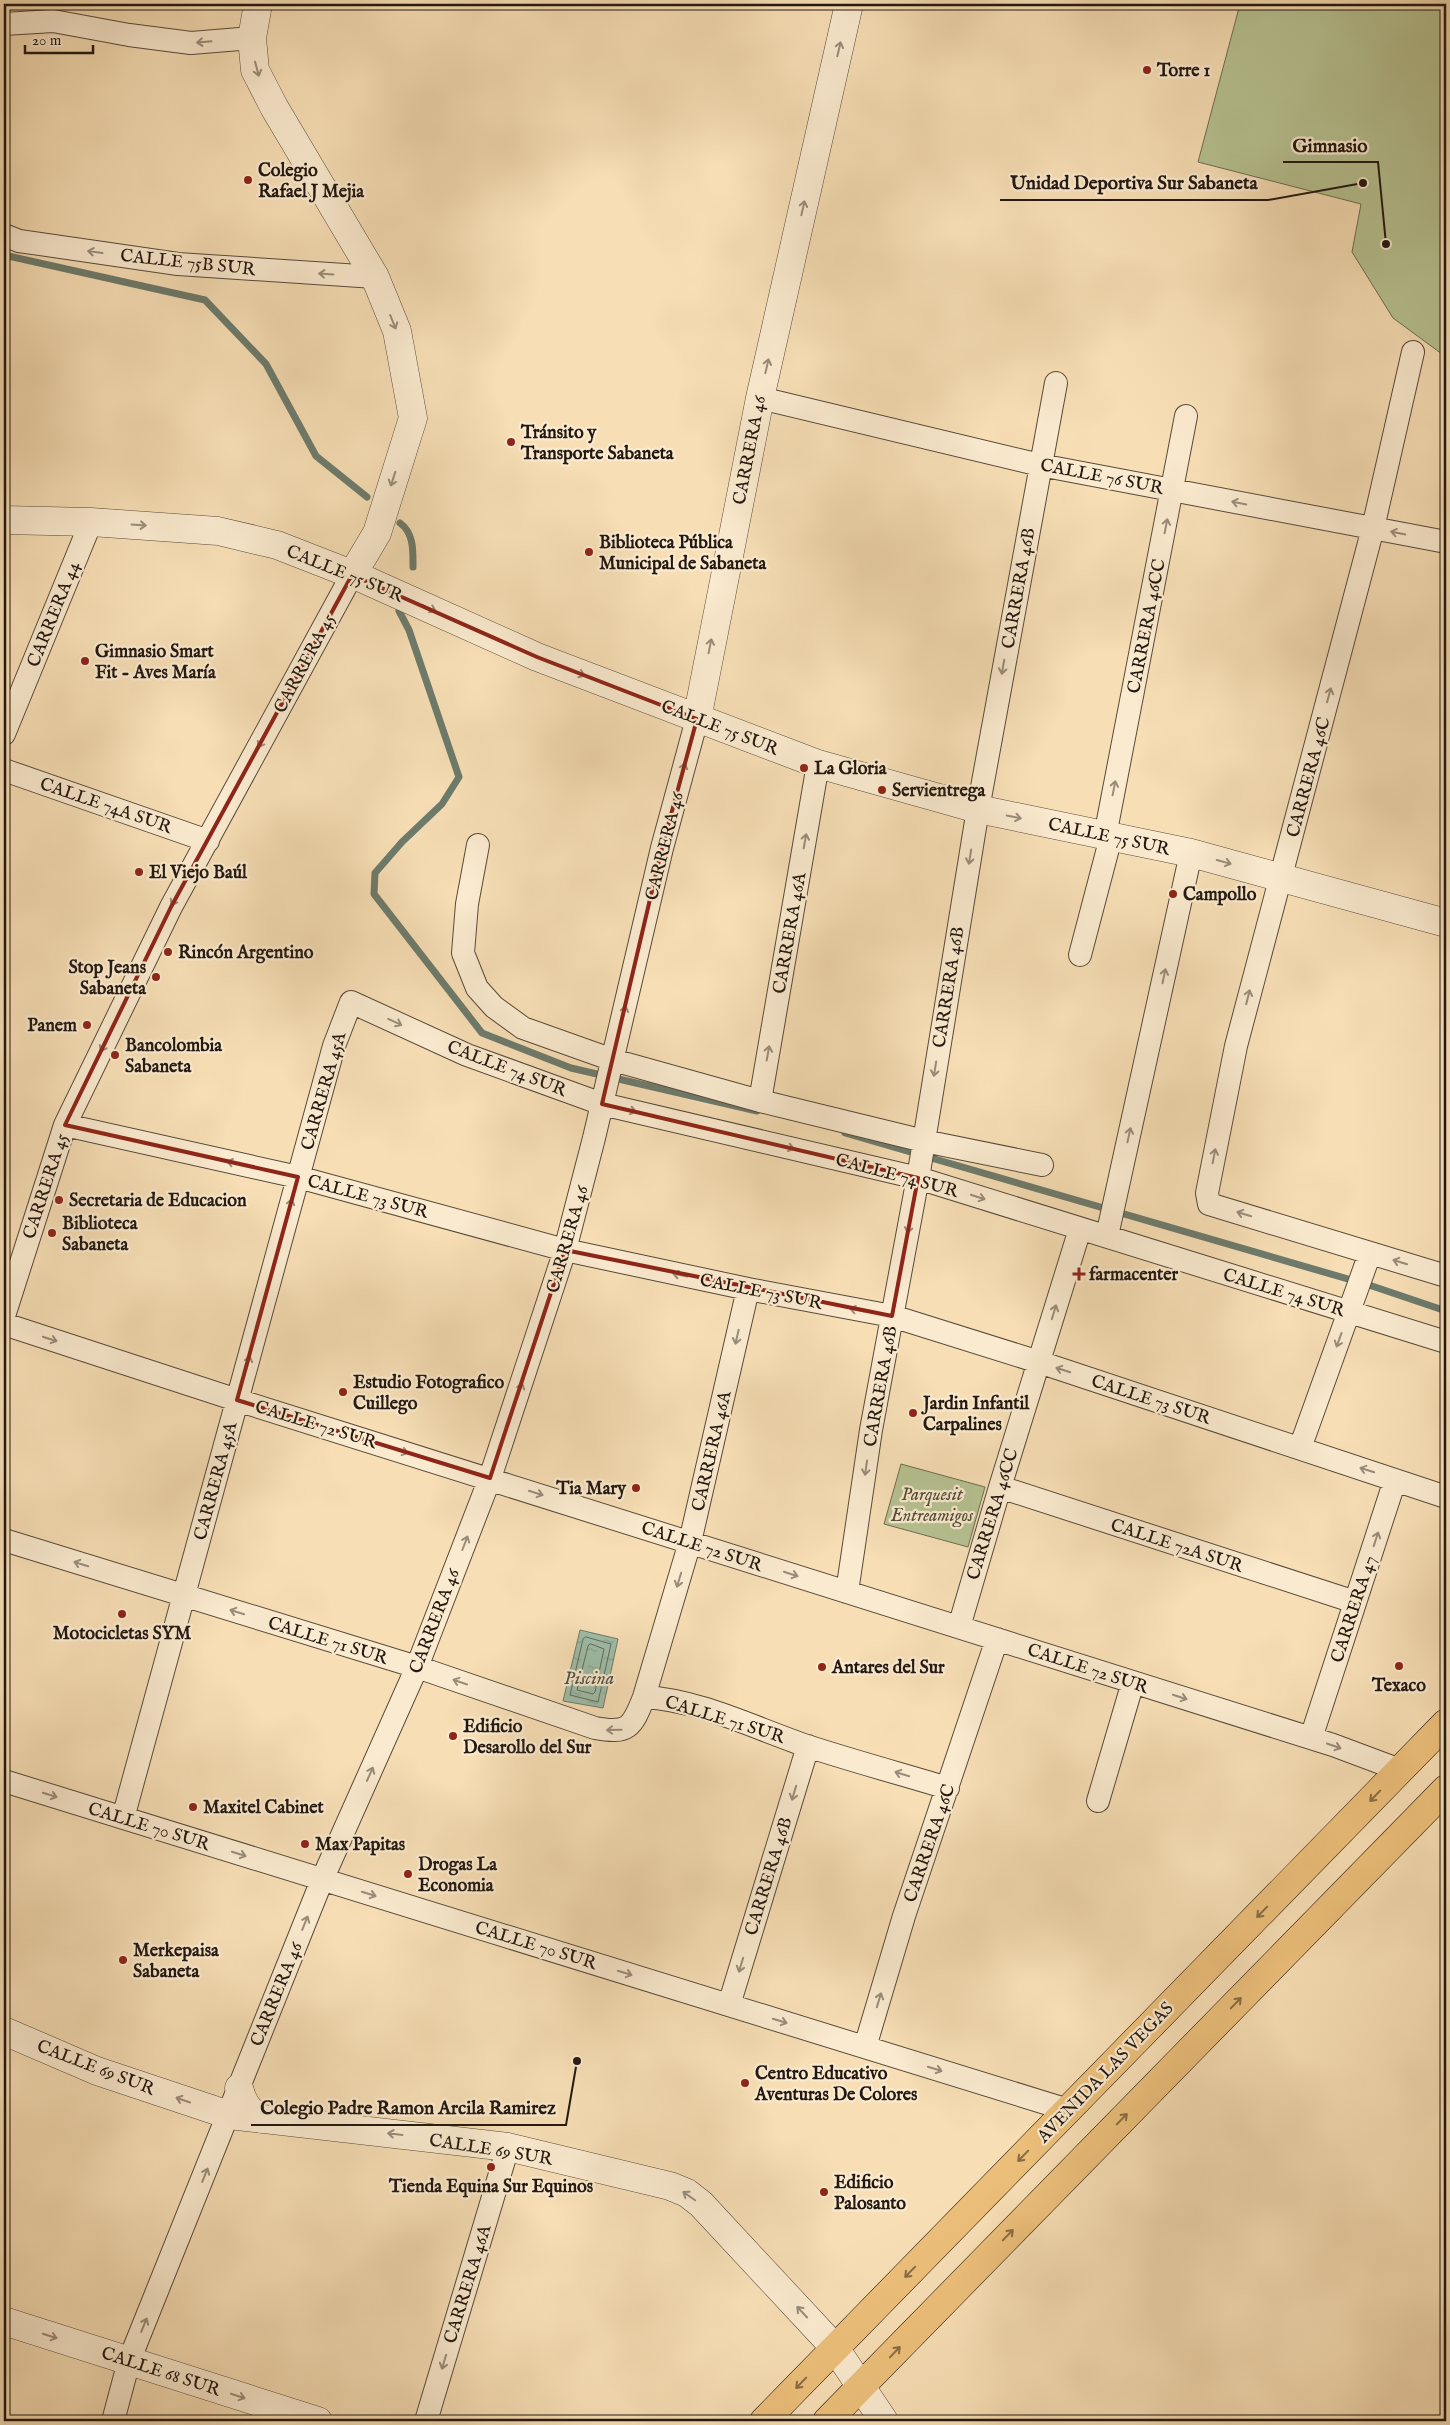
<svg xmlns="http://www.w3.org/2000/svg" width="1450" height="2425" viewBox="0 0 1450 2425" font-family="'IM FELL English',serif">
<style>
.green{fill:#b7c292;stroke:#6d6d52}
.water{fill:url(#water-ripples);stroke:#6d7b6c}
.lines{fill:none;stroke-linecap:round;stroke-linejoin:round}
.shore{stroke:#606a5c;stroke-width:1}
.stream{stroke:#6d7b6c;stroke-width:7}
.minor-casing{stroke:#584a3a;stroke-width:24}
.tertiary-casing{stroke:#584a3a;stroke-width:29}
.primary-casing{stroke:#231811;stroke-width:29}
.minor{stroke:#faeacf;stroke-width:22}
.tertiary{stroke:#faeacf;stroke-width:28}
.primary{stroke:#ecbf7a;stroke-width:28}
.oneway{stroke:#998c7a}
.oneway2{stroke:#886c46}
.marked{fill:none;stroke:#8f2418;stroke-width:4;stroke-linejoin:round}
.poi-dot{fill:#8f2418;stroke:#faeacf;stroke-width:2}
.labels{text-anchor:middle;stroke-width:4.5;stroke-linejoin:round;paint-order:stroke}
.poi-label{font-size:18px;font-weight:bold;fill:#231811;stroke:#faeacf;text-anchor:start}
.street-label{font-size:18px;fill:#231811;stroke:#faeacf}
.park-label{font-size:18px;font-style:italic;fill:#4f4b38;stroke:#faeacf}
.water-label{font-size:19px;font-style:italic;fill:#4e5246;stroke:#faeacf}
.leader{fill:none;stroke:#231811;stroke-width:2}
.callout-dot{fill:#231811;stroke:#faeacf;stroke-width:2}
.callout-label{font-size:19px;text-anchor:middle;font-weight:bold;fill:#231811;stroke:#faeacf;stroke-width:4.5;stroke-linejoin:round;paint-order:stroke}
</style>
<defs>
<pattern id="water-ripples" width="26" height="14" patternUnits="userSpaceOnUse" patternTransform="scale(1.25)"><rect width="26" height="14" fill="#9ebda8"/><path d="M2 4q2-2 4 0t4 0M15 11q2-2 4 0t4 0" fill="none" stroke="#88a290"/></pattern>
</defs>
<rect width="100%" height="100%" fill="#f7deb5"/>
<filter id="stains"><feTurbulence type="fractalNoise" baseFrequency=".004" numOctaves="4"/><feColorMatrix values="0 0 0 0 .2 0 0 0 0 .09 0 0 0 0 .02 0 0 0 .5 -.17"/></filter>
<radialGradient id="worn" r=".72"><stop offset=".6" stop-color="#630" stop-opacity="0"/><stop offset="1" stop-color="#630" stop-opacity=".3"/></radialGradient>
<!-- green -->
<path class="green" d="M 1240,4 L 1446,4 L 1446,357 L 1393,318 L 1352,252 L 1361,204 L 1198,162 Z
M 901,1464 L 985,1487 L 968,1547 L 884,1524 Z"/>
<!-- water -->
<path class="water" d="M 580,1630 L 618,1639 L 603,1708 L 563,1701 Z"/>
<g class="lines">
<!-- shore -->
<path class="shore" d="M 586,1637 L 611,1644 L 598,1702 L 570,1695 L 583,1639 Z
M 591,1644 L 604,1649 L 595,1692 L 593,1694 L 577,1690 L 588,1646 Z"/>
<!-- stream -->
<path class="stream" d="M 4,255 L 205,300 L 266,364 L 316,456 L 367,497
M 400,523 C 414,533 413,551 413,567
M 399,611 L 409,630 L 459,777 L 442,804 L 402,842 L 375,873 L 374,894 L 482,1033 L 571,1068 L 757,1111
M 845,1133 L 1372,1286 L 1446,1311"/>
<defs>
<path id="minor" d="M 4,24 L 53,21 L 129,35 L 191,43 L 252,38
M 4,235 L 19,241 L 178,264 L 375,277
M 1413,352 L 1373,528 L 1236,1046 L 1207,1193 L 1209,1204 L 1446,1276
M 760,398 L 1040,465 L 1446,542
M 4,734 L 91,522
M 4,770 L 208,841
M 1105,836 L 1186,416
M 478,845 L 467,904 L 463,953 L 477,988 L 494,1007 L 523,1028 L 613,1060 L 760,1101 L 924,1141 L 1042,1165
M 1080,955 L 1111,837
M 760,1101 L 818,764
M 65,1125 L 298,1177 L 565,1250 L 748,1289 L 892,1316 L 1039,1362 L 1446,1497
M 1107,1236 L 1191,853
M 4,1316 L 65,1125 L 171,907 L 352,575
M 4,1324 L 237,1400 L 1333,1745 L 1400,1770
M 1300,1448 L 1370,1253
M 1000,1487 L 1355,1602
M 4,1540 L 417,1667 L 595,1728 C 628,1734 632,1728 644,1697 L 690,1542 L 748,1289
M 847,1592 L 871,1430 L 919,1172 L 978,809 L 1056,383
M 959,1627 L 1000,1487 L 1080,1229
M 644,1697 C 700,1700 754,1728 807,1746 C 853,1761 901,1774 948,1788
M 1311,1738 L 1395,1480
M 4,1781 L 1068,2110
M 1098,1801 L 1133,1682
M 123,1818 L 334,1046 L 351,1002 L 467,1055 L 602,1104 L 918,1178 L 1446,1342
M 729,2005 L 808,1746
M 865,2047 L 904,1916 L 997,1639
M 113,2421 L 129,2361 L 322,1880 L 417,1667 L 490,1478 L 565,1250 L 594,1138 L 662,848 L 697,719
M 426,2421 L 508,2147"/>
<path id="tertiary" d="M 258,4 L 252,38 L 255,70 L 274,107 L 375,277 L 397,331 L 413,418 L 377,533 L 352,575
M 4,520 L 91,522 L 218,531 L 277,545 L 359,577 L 537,657 L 818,764 L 978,809 L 1191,853 L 1446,923
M 697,719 L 760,398 L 849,4
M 4,2031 L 97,2071 L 229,2115 L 508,2147 L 670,2186 L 687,2193 L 701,2204 L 835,2348 L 884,2421
M 239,2088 C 243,2103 248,2111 262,2119
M 4,2321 L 318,2421"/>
<path id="primary" d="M 764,2421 L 1446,1723
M 827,2421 L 1446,1789"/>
</defs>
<!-- minor casing -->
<use href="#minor" class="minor-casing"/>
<!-- tertiary casing -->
<use href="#tertiary" class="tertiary-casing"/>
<!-- primary casing -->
<use href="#primary" class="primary-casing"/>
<!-- minor -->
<use href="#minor" class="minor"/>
<!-- tertiary -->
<use href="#tertiary" class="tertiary"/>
<!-- primary -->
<use href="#primary" class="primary"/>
</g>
<!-- one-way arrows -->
<defs><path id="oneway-shaft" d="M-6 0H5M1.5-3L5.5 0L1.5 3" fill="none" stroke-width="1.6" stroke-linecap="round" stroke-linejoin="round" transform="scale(1.25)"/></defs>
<g class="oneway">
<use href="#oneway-shaft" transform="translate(204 42) rotate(175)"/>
<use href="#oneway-shaft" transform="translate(839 49) rotate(-77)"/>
<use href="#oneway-shaft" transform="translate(257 69) rotate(75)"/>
<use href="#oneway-shaft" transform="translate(803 208) rotate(-77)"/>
<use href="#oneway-shaft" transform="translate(95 252) rotate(-172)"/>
<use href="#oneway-shaft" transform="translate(326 274) rotate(-176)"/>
<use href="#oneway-shaft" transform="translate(393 322) rotate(68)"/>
<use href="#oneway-shaft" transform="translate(767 366) rotate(-77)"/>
<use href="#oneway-shaft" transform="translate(393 479) rotate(108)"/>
<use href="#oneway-shaft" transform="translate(1239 503) rotate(-169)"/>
<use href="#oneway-shaft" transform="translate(139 525) rotate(4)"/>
<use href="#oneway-shaft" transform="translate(1166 526) rotate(-79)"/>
<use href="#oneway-shaft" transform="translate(1398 533) rotate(-169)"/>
<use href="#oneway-shaft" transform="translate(429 608) rotate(24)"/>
<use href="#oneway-shaft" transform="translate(710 646) rotate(-79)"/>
<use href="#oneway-shaft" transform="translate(1003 667) rotate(100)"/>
<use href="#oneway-shaft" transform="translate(578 673) rotate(21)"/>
<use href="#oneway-shaft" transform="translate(1329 695) rotate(-75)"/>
<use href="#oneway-shaft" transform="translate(262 741) rotate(118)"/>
<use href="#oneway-shaft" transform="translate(683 770) rotate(-75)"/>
<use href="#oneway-shaft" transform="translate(1114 788) rotate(-79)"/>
<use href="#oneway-shaft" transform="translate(1014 817) rotate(12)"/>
<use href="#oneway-shaft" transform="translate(805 841) rotate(-80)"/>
<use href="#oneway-shaft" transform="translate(970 857) rotate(99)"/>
<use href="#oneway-shaft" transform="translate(1224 862) rotate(15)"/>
<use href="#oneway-shaft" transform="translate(175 899) rotate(119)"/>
<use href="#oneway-shaft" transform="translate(1164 976) rotate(-78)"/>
<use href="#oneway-shaft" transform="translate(1248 997) rotate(-76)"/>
<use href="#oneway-shaft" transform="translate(624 1013) rotate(-77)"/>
<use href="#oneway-shaft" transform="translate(395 1022) rotate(25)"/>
<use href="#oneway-shaft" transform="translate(104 1045) rotate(116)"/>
<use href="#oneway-shaft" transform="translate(768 1053) rotate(-80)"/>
<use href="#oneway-shaft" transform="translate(935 1069) rotate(99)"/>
<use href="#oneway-shaft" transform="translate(629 1110) rotate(13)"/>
<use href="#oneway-shaft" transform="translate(1129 1135) rotate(-78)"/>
<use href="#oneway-shaft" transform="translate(787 1147) rotate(13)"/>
<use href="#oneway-shaft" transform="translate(1214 1156) rotate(-79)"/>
<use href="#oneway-shaft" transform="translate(234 1163) rotate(-167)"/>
<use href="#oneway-shaft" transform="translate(978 1197) rotate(18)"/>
<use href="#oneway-shaft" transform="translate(290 1206) rotate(-75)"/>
<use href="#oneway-shaft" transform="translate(1244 1214) rotate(-163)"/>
<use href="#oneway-shaft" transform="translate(909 1226) rotate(101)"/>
<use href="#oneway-shaft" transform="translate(1400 1262) rotate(-163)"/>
<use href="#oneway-shaft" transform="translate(680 1275) rotate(-168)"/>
<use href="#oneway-shaft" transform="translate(857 1310) rotate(-169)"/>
<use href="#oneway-shaft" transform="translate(1054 1312) rotate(-73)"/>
<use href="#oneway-shaft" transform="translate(737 1337) rotate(103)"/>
<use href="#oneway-shaft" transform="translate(50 1339) rotate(18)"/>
<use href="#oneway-shaft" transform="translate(1339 1340) rotate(110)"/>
<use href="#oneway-shaft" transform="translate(248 1363) rotate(-75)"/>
<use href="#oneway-shaft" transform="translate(1063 1370) rotate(-162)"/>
<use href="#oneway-shaft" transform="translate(520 1390) rotate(-71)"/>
<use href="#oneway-shaft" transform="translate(401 1451) rotate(17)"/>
<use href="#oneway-shaft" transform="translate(866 1468) rotate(98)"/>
<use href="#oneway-shaft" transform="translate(1367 1470) rotate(-162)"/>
<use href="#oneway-shaft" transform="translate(536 1493) rotate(18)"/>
<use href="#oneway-shaft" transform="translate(1376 1539) rotate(-72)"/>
<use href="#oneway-shaft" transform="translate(465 1543) rotate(-69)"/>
<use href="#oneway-shaft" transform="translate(81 1564) rotate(-163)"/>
<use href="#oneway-shaft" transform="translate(791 1574) rotate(18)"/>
<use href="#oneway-shaft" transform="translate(679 1580) rotate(107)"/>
<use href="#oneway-shaft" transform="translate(237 1612) rotate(-163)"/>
<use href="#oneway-shaft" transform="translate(460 1682) rotate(-161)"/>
<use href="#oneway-shaft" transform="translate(1180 1697) rotate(18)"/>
<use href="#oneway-shaft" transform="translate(614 1730) rotate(179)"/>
<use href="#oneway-shaft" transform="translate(1334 1746) rotate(19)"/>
<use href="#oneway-shaft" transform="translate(370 1774) rotate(-66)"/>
<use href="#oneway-shaft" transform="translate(902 1774) rotate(-163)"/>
<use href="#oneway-shaft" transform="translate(794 1793) rotate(107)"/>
<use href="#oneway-shaft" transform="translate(50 1795) rotate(17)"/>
<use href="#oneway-shaft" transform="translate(239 1854) rotate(17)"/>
<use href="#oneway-shaft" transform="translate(369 1894) rotate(17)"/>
<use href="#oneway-shaft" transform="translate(305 1923) rotate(-68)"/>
<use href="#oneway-shaft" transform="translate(741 1965) rotate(107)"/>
<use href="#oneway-shaft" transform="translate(625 1973) rotate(17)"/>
<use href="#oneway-shaft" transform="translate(879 2000) rotate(-73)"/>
<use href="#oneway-shaft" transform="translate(780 2021) rotate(17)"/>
<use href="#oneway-shaft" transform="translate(935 2069) rotate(17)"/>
<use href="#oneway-shaft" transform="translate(183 2100) rotate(-161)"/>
<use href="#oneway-shaft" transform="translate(395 2134) rotate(-173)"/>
<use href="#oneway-shaft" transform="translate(205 2175) rotate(-68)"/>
<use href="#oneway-shaft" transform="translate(689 2196) rotate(-145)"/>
<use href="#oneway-shaft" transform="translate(802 2312) rotate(-133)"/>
<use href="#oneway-shaft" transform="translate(144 2325) rotate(-68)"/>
<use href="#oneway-shaft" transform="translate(50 2336) rotate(18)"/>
<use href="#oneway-shaft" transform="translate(444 2362) rotate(107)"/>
<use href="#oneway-shaft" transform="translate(238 2396) rotate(18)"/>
</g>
<g class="oneway2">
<use href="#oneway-shaft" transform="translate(1375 1796) rotate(134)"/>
<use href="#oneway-shaft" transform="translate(1262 1912) rotate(134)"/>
<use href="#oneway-shaft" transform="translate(1236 2003) rotate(-46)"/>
<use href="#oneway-shaft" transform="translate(1122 2119) rotate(-46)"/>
<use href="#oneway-shaft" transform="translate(1023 2156) rotate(134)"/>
<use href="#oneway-shaft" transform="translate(1008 2235) rotate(-46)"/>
<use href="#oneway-shaft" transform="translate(910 2272) rotate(134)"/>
<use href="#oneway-shaft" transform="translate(895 2352) rotate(-46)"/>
<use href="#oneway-shaft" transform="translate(801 2383) rotate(134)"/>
</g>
<!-- marked area -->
<path class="marked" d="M 352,575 L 537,657 L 697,719 L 662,848 L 602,1104 L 918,1178 L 892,1316 L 565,1250 L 490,1478 L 237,1400 L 298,1177 L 65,1125 L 171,907 Z"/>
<!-- markers -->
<g class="poi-dot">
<circle cx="1147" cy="70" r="5"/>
<circle cx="248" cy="180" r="5"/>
<circle cx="511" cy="442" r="5"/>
<circle cx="589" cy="552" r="5"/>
<circle cx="85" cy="661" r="5"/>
<circle cx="804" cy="768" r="5"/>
<circle cx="882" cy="790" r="5"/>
<circle cx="139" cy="872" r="5"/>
<circle cx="1173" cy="894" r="5"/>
<circle cx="168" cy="952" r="5"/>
<circle cx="156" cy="977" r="5"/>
<circle cx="87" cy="1025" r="5"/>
<circle cx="115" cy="1055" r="5"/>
<circle cx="59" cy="1200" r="5"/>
<circle cx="52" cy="1233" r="5"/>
<path d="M1076.5 1266.5h5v5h5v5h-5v5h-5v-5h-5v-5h5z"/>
<circle cx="343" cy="1392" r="5"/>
<circle cx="913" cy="1413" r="5"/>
<circle cx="636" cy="1488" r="5"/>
<circle cx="122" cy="1614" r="5"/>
<circle cx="1399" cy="1666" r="5"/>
<circle cx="822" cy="1667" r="5"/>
<circle cx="453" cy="1736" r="5"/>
<circle cx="193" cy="1807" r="5"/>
<circle cx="305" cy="1844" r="5"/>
<circle cx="408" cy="1874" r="5"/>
<circle cx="123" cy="1960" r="5"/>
<circle cx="745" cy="2083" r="5"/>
<circle cx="491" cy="2167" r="5"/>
<circle cx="824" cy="2192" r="5"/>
</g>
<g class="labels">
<!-- poi labels -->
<g class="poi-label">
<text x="1157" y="76">Torre 1</text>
<text x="258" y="176">Colegio<tspan x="258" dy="21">Rafael J Mejia</tspan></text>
<text x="521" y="438">Tránsito y<tspan x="521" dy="21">Transporte Sabaneta</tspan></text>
<text x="599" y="548">Biblioteca Pública<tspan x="599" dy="21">Municipal de Sabaneta</tspan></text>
<text x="95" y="657">Gimnasio Smart<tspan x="95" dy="21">Fit - Aves María</tspan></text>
<text x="814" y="774">La Gloria</text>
<text x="892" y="796">Servientrega</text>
<text x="149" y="878">El Viejo Baúl</text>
<text x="1183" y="900">Campollo</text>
<text x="178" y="958">Rincón Argentino</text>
<text x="146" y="973" text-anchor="end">Stop Jeans<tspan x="146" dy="21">Sabaneta</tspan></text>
<text x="77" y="1031" text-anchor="end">Panem</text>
<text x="125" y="1051">Bancolombia<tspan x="125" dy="21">Sabaneta</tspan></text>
<text x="69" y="1206">Secretaria de Educacion</text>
<text x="62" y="1229">Biblioteca<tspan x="62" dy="21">Sabaneta</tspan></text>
<text x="1089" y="1280">farmacenter</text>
<text x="353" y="1388">Estudio Fotografico<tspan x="353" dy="21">Cuillego</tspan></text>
<text x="923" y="1409">Jardin Infantil<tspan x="923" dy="21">Carpalines</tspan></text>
<text x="626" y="1494" text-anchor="end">Tia Mary</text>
<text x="122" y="1639" text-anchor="middle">Motocicletas SYM</text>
<text x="832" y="1673">Antares del Sur</text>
<text x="1399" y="1691" text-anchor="middle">Texaco</text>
<text x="463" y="1732">Edificio<tspan x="463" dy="21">Desarollo del Sur</tspan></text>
<text x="203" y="1813">Maxitel Cabinet</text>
<text x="315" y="1850">Max Papitas</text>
<text x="418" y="1870">Drogas La<tspan x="418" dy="21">Economia</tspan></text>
<text x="133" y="1956">Merkepaisa<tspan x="133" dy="21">Sabaneta</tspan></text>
<text x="755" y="2079">Centro Educativo<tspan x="755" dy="21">Aventuras De Colores</tspan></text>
<text x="834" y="2188">Edificio<tspan x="834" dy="21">Palosanto</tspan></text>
<text x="491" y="2192" text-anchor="middle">Tienda Equina Sur Equinos</text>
</g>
<!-- street labels -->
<g class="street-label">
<text transform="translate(188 262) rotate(6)" y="6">CALLE 75B SUR</text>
<text transform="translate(749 450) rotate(-79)" y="6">CARRERA 46</text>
<text transform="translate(1102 476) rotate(11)" y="6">CALLE 76 SUR</text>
<text transform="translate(345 573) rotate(22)" y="6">CALLE 75 SUR</text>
<text transform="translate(1018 588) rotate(-80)" y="6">CARRERA 46B</text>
<text transform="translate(53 614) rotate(-68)" y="6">CARRERA 44</text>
<text transform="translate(1146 626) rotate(-79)" y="6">CARRERA 46CC</text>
<text transform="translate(304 663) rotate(-62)" y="6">CARRERA 45</text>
<text transform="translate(720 727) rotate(21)" y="6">CALLE 75 SUR</text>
<text transform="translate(1308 777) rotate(-75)" y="6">CARRERA 46C</text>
<text transform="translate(106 805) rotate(19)" y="6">CALLE 74A SUR</text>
<text transform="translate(1109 836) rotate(12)" y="6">CALLE 75 SUR</text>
<text transform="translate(664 846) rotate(-76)" y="6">CARRERA 46</text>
<text transform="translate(789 933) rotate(-80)" y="6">CARRERA 46A</text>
<text transform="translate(948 987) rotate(-81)" y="6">CARRERA 46B</text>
<text transform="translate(507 1068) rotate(21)" y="6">CALLE 74 SUR</text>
<text transform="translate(323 1091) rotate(-74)" y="6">CARRERA 45A</text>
<text transform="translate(897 1175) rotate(15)" y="6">CALLE 74 SUR</text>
<text transform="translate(45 1186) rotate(-72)" y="6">CARRERA 45</text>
<text transform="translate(368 1196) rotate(15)" y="6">CALLE 73 SUR</text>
<text transform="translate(567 1239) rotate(-74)" y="6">CARRERA 46</text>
<text transform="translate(761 1291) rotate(11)" y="6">CALLE 73 SUR</text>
<text transform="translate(1284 1292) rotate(17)" y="6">CALLE 74 SUR</text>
<text transform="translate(880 1386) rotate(-80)" y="6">CARRERA 46B</text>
<text transform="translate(1151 1399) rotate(18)" y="6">CALLE 73 SUR</text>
<text transform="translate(316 1424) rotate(17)" y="6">CALLE 72 SUR</text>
<text transform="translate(711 1451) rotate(-77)" y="6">CARRERA 46A</text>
<text transform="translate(215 1481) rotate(-75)" y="6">CARRERA 45A</text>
<text transform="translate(992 1514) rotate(-73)" y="6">CARRERA 46CC</text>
<text transform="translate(1177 1545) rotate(18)" y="6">CALLE 72A SUR</text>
<text transform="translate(702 1546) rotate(18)" y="6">CALLE 72 SUR</text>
<text transform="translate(1353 1609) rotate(-72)" y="6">CARRERA 47</text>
<text transform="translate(434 1621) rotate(-69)" y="6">CARRERA 46</text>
<text transform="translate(328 1640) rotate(17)" y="6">CALLE 71 SUR</text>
<text transform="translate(1088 1668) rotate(18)" y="6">CALLE 72 SUR</text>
<text transform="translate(725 1719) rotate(17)" y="6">CALLE 71 SUR</text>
<text transform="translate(149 1826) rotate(17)" y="6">CALLE 70 SUR</text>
<text transform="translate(929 1843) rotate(-71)" y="6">CARRERA 46C</text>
<text transform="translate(768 1876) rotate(-73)" y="6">CARRERA 46B</text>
<text transform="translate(536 1945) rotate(17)" y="6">CALLE 70 SUR</text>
<text transform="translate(276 1994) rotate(-68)" y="6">CARRERA 46</text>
<text transform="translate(96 2067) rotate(21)" y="6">CALLE 69 SUR</text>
<text transform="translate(1105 2072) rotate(-46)" y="6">AVENIDA LAS VEGAS</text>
<text transform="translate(491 2149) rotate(9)" y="6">CALLE 69 SUR</text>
<text transform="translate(467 2284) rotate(-73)" y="6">CARRERA 46A</text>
<text transform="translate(161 2371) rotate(18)" y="6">CALLE 68 SUR</text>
</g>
<!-- park labels -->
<g class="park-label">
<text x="932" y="1500">Parquesit<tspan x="932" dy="21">Entreamigos</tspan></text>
</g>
<!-- water labels -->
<g class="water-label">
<text x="589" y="1684">Piscina</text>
</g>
</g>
<!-- callouts -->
<path class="leader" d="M1386 244L1378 162H1283M1363 183L1268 200H1000M577 2061L566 2125H251"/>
<g class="callout-dot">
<circle cx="1386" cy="244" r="5"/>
<circle cx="1363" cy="183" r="5"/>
<circle cx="577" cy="2061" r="5"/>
</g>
<g class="callout-label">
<text x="1330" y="152">Gimnasio</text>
<text x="1134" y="189">Unidad Deportiva Sur Sabaneta</text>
<text x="408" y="2114">Colegio Padre Ramon Arcila Ramirez</text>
</g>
<!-- margin -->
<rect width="1450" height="2425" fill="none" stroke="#f7deb5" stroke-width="20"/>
<rect x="5" y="5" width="1440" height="2415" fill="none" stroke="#231811" stroke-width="2.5"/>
<rect x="10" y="10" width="1430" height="2405" fill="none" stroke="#231811"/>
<!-- scale -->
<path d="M25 45v8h68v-8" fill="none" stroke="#231811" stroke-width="2.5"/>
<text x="32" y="45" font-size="15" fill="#231811" stroke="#faeacf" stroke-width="4" paint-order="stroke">20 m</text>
<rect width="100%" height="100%" filter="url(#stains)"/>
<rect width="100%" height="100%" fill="url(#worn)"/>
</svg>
